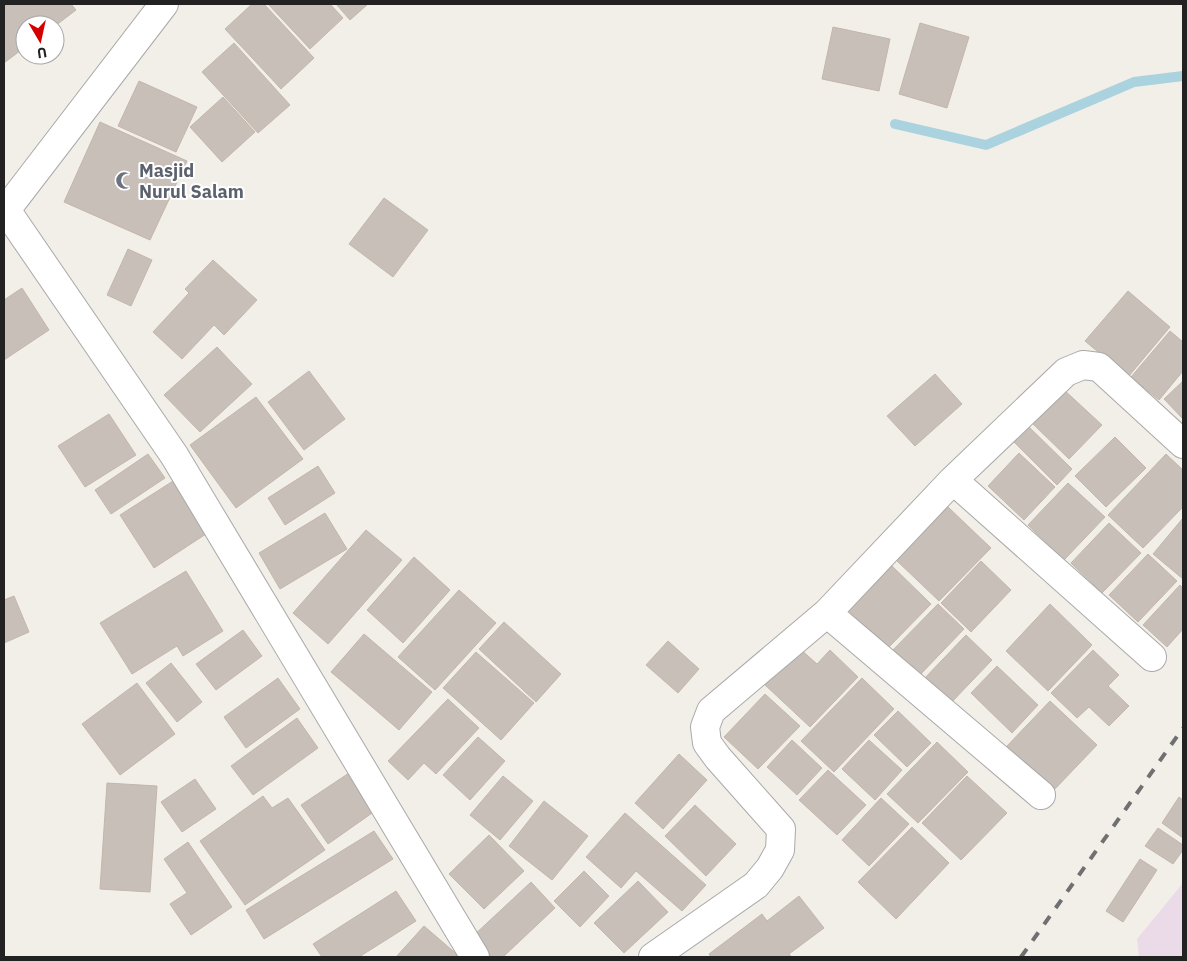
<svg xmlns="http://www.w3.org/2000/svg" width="1187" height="961" viewBox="0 0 1187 961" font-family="'IBM Plex Sans',sans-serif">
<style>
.industrial{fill:#ebdbe8}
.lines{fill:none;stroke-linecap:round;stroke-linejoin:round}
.stream{stroke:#aad3df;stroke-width:10}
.building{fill:#c7bfb8;stroke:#c4b6ab}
.minor-casing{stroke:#a9a9a9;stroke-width:30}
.minor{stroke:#fff;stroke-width:28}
.rail{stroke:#707070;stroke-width:4;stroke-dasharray:10 10;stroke-linecap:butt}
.labels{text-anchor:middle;stroke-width:4;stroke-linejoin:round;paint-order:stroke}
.worship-label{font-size:18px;font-weight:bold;fill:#5b616d;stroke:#fff;text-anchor:start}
</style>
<rect width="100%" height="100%" fill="#f2efe9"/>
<!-- industrial -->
<path class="industrial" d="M 1183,883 L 1183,957 L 1139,957 L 1137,939 Z"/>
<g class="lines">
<!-- stream -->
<path class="stream" d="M 895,124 L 986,145 L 1134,82 L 1183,76"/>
</g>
<!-- building -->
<path class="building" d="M 7,4 L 71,4 L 76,10 L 55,26 L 25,25 L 25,47 L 4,63 L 4,6 Z
M 252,4 L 264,4 L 314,58 L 281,89 L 225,29 Z
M 268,4 L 330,4 L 343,18 L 310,49 Z
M 336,4 L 368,4 L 350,20 Z
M 920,23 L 969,37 L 947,108 L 899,94 Z
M 833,27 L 890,39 L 879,91 L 822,79 Z
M 234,43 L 290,105 L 258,133 L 202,72 Z
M 139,81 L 197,107 L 176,152 L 118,126 Z
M 223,97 L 255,132 L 222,162 L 190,127 Z
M 100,122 L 187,161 L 150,240 L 64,202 Z
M 384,198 L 428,230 L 393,277 L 349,244 Z
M 128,249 L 152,260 L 131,306 L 107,295 Z
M 213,260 L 257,300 L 224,335 L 214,325 L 182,359 L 153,332 L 189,293 L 185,289 Z
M 22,288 L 49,330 L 4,360 L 4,300 Z
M 1128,291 L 1170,327 L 1128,377 L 1085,341 Z
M 1170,331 L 1183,342 L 1183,371 L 1159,400 L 1131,377 Z
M 217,347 L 252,384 L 200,432 L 164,395 Z
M 309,371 L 345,419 L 304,450 L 268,402 Z
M 935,374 L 962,404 L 915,446 L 887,416 Z
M 1183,381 L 1183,419 L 1164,399 Z
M 1062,388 L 1102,425 L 1069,459 L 1030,421 Z
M 256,397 L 303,459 L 236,508 L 190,445 Z
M 109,414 L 136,455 L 85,487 L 58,446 Z
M 1027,425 L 1072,469 L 1057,485 L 1012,440 Z
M 1115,437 L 1146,468 L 1106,507 L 1075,476 Z
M 1019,453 L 1055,487 L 1024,520 L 988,486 Z
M 148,454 L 165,478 L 111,514 L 95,490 Z
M 1166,454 L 1183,470 L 1183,507 L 1143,548 L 1108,515 Z
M 318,466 L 335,493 L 285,525 L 268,498 Z
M 173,481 L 206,534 L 154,568 L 120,515 Z
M 1068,483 L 1105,517 L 1064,560 L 1028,525 Z
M 948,507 L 991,548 L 939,601 L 896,560 Z
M 325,513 L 347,549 L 280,589 L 259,553 Z
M 1183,518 L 1183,579 L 1153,554 Z
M 1109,523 L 1141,553 L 1102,593 L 1071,563 Z
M 366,530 L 402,560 L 328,644 L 293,613 Z
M 1148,554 L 1177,581 L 1138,622 L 1109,595 Z
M 414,557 L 450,590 L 403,643 L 367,610 Z
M 981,561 L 1011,590 L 971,632 L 941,603 Z
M 892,566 L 931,604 L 888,648 L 849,611 Z
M 186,571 L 223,631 L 183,656 L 177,646 L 132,674 L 100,623 Z
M 1180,585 L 1183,588 L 1183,629 L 1167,647 L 1143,625 Z
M 459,590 L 496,623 L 435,690 L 398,657 Z
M 14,596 L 29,632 L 4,643 L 4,600 Z
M 938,604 L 964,629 L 918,677 L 891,652 Z
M 1050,604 L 1092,645 L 1048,691 L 1006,651 Z
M 504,622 L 561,674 L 536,702 L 479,649 Z
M 243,630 L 262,656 L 216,690 L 196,664 Z
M 364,634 L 432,692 L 399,730 L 331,672 Z
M 966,635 L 992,660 L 948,706 L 922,681 Z
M 668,641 L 699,669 L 678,693 L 646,665 Z
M 799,648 L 817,664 L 830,650 L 858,677 L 810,727 L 764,684 Z
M 1093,650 L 1119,675 L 1108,686 L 1129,706 L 1109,726 L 1089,707 L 1077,718 L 1051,693 Z
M 476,652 L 534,703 L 501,740 L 443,688 Z
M 171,663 L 202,702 L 177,722 L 146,683 Z
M 997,666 L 1038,705 L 1012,733 L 971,693 Z
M 278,678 L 300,709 L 246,748 L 224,717 Z
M 862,678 L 894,709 L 834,772 L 801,741 Z
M 137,683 L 175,734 L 120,775 L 82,724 Z
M 765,694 L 800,726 L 758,769 L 724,737 Z
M 448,699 L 479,728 L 436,774 L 424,763 L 408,780 L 388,761 Z
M 1050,701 L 1097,745 L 1054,790 L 1007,746 Z
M 898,711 L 931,743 L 907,767 L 874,735 Z
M 297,718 L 318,748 L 253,795 L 231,766 Z
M 478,737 L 505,761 L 470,800 L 443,775 Z
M 792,740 L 822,768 L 797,795 L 767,767 Z
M 869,740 L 902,770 L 875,800 L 842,769 Z
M 937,742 L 968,772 L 918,823 L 887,794 Z
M 679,754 L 707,780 L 663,829 L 635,803 Z
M 828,770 L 866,805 L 837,835 L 799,800 Z
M 349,773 L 375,811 L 328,844 L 301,805 Z
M 503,776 L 533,801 L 500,840 L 470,815 Z
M 967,776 L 1007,813 L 961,860 L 922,823 Z
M 195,779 L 216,809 L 182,832 L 161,802 Z
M 107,783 L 157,786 L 150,892 L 100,889 Z
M 263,796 L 272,808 L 288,798 L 325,850 L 245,905 L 200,841 Z
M 1179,797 L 1183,800 L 1183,838 L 1162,823 Z
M 881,798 L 909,824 L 869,866 L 842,840 Z
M 544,801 L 588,836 L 552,880 L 509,846 Z
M 695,805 L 736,844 L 706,876 L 665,836 Z
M 625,813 L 706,885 L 682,911 L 636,871 L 621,888 L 586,857 Z
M 912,827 L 949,863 L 896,919 L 858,882 Z
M 1158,828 L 1183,845 L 1183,850 L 1173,864 L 1145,846 Z
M 374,831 L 393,859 L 264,939 L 246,910 Z
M 489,835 L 524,871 L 484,909 L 449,874 Z
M 188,842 L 232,907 L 191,935 L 170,904 L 187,893 L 164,859 Z
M 1140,859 L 1157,870 L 1123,922 L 1106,911 Z
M 584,871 L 609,896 L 580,927 L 554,901 Z
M 638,881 L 668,912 L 624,953 L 594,923 Z
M 531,882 L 555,908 L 503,957 L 492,957 L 472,937 Z
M 396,891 L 416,921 L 359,957 L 322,957 L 313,944 Z
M 799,896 L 824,928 L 789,954 L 792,957 L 711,957 L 709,954 L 762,914 L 767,921 Z
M 424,926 L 460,957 L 396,957 Z"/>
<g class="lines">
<defs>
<path id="minor" d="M 4,207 L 174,455 L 475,957
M 6,210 L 164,4
M 953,480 L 1152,657
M 827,613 L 1041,795
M 653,957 L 756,885 L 770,868 L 780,850 L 781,829 L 718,758 L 707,743 L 705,727 L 711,711 L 827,613 L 953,480 L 1066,372 L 1083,365 L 1099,367 L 1183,444"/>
</defs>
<!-- minor casing -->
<use href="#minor" class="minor-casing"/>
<!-- minor -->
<use href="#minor" class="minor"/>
<!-- rail -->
<path class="rail" d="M 1021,957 L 1183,728"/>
</g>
<!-- icons -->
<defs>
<symbol id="mosque-bare" viewBox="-9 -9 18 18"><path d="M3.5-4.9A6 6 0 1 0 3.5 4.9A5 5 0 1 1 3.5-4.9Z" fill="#6b7280" stroke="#fff" stroke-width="2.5" paint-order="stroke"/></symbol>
</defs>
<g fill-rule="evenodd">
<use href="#mosque-bare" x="112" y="168" width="25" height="25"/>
</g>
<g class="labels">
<!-- worship labels -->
<g class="worship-label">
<text x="139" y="177">Masjid<tspan x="139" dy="21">Nurul Salam</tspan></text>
</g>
</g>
<!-- border -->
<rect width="1187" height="961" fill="none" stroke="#222222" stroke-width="10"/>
<!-- north arrow -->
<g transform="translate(40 40) rotate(171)"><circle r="24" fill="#ffffff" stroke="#a7a7a7"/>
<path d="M0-4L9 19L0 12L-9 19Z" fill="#d40000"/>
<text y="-8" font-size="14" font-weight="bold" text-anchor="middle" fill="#222222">U</text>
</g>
</svg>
